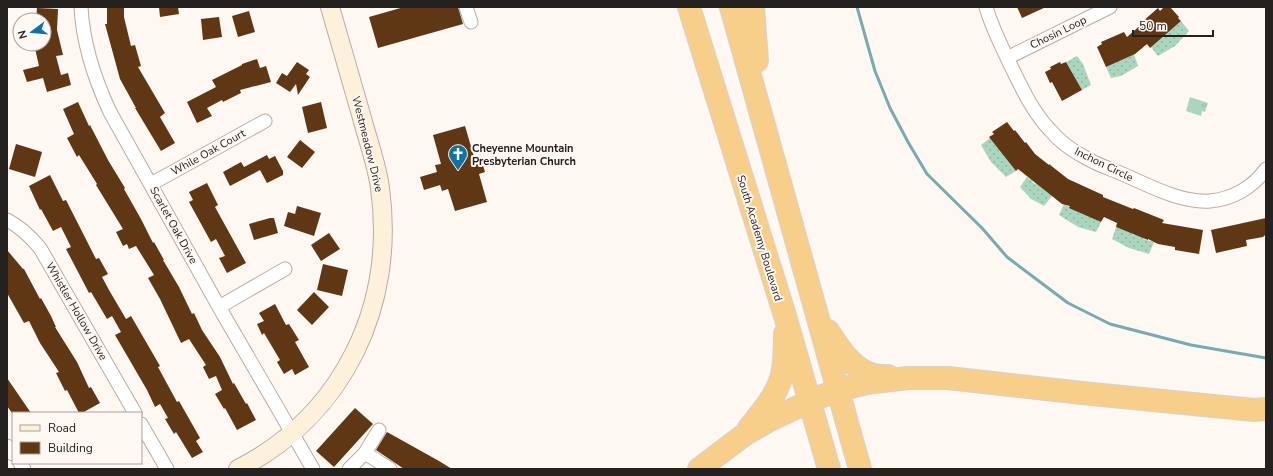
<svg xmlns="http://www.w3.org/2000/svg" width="1273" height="476" viewBox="0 0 1273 476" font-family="'Nunito Sans',sans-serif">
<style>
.grass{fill:url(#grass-dots)}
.park{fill:url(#park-tufts)}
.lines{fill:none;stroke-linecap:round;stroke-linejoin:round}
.stream{stroke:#77aab2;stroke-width:3}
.building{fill:#603714}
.street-casing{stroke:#b7aca5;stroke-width:15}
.secondary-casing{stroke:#b7aca5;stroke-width:20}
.highway-casing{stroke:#d3d3d2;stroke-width:24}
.street{stroke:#fff;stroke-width:13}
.secondary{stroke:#fdf1dc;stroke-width:18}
.highway{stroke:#f8cf8a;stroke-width:22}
.labels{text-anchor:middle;stroke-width:4;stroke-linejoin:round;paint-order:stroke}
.street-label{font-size:11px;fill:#25211e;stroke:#fef7f2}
.poi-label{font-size:11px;font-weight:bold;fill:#25211e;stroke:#fef7f2;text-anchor:start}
</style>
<defs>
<pattern id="grass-dots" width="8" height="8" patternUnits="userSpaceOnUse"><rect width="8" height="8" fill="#aad6c0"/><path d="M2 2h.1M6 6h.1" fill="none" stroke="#92b7a5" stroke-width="1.8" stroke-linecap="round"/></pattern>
<pattern id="park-tufts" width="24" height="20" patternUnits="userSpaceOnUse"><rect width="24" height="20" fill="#aad6c0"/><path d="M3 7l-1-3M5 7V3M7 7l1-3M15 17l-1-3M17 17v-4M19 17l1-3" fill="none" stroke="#92b7a5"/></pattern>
</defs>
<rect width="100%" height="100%" fill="#fef7f2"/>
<!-- grass -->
<path class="grass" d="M 1181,21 L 1189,31 L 1175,46 L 1158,56 L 1151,47 L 1163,36 L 1166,35 L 1163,31 L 1172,24 L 1174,27 Z
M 1134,54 L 1138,66 L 1121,76 L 1111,78 L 1106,67 Z
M 1077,56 L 1083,64 L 1091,85 L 1082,90 L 1066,62 Z
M 990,138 L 1000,150 L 1002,154 L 1004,152 L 1016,171 L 1006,177 L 991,162 L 981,145 Z
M 1027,177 L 1033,181 L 1032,182 L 1035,184 L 1036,183 L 1052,196 L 1044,206 L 1031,199 L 1020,187 Z
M 1064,204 L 1101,222 L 1096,232 L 1078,227 L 1059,215 Z
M 1116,227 L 1132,233 L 1132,234 L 1135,235 L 1136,233 L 1144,236 L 1143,239 L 1154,242 L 1149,254 L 1129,248 L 1112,239 Z"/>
<!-- park -->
<path class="park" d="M 1190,97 L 1208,103 L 1205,112 L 1202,111 L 1201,116 L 1186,111 Z"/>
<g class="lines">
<!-- stream -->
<path class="stream" d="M 857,7 L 875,71 L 890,108 L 908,142 L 927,174 L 982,228 L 1007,257 L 1068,303 L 1110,324 L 1191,345 L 1266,358"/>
</g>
<!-- building -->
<path class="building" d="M 107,7 L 124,7 L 124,17 L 131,46 L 135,45 L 141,66 L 138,67 L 165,113 L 160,117 L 175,143 L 161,151 L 135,108 L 136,108 L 120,79 L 105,24 L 107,24 Z
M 159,7 L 178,7 L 179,14 L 160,17 Z
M 404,7 L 458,7 L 463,24 L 378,48 L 369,17 Z
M 1017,7 L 1046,7 L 1022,18 Z
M 1164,7 L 1170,7 L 1179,17 L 1178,18 L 1181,21 L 1150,48 L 1147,44 L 1135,54 L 1106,67 L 1097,47 L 1102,44 L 1101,42 L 1124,32 L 1127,37 L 1143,23 L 1142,22 L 1158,8 L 1160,11 Z
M 37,8 L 58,9 L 57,30 L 63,55 L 56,56 L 61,75 L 68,73 L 71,85 L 47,92 L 43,78 L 27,82 L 23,70 L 39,66 L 34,44 L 44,44 L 44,20 L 36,20 Z
M 249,11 L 255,32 L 238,37 L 232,16 Z
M 219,17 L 222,37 L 203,40 L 201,19 Z
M 257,59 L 260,68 L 266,66 L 271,82 L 240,90 L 241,93 L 223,102 L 222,100 L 207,108 L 212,116 L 197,123 L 187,102 L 216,87 L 212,80 L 242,65 L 242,64 Z
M 297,62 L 309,70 L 306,74 L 310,77 L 298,95 L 296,84 L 290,92 L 276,83 L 282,73 L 287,76 Z
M 1060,62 L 1061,64 L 1066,62 L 1082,90 L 1062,101 L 1052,82 L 1050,83 L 1045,72 L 1051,69 L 1050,67 Z
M 78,102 L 89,126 L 90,125 L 108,160 L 125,188 L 124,189 L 141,219 L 153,243 L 154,242 L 164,260 L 163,260 L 179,287 L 192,314 L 194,313 L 202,330 L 220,357 L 233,384 L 234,383 L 246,404 L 247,403 L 256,420 L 237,430 L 225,408 L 224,409 L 215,394 L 222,390 L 216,376 L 209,379 L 203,367 L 206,365 L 189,339 L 181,343 L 160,299 L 148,278 L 154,275 L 136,246 L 129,249 L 127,244 L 123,246 L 116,232 L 123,229 L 96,185 L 97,184 L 79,155 L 77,157 L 67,138 L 74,134 L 63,109 Z
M 321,102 L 327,128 L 308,133 L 302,107 Z
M 1007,122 L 1014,131 L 1015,130 L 1025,143 L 1026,142 L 1035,154 L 1049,165 L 1049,164 L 1068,179 L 1103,195 L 1103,197 L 1133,209 L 1134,208 L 1164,220 L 1162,223 L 1203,230 L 1199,254 L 1175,250 L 1175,247 L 1158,244 L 1148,239 L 1148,240 L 1116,227 L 1117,223 L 1104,217 L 1101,222 L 1069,208 L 1070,206 L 1062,204 L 1018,169 L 1016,171 L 989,137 L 994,134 L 992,132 Z
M 465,126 L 475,160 L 481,159 L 485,172 L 479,174 L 487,202 L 455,211 L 448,189 L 442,191 L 440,185 L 424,190 L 420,177 L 437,172 L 435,165 L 441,164 L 433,135 Z
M 300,140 L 315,152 L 302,168 L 287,157 Z
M 16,144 L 42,152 L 35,177 L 9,169 Z
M 267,155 L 269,159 L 275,156 L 283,171 L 283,175 L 267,183 L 260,170 L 230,186 L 223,172 L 241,162 L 244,167 Z
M 50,175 L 63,201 L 66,200 L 96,259 L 99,258 L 108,274 L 102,277 L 109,290 L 126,319 L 131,316 L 160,366 L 158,367 L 177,402 L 179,401 L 200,438 L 196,441 L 203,452 L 192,458 L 176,432 L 174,434 L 165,419 L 168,418 L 160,404 L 155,407 L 147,390 L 115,335 L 121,332 L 112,316 L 107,319 L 91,292 L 89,293 L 66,249 L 71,247 L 61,227 L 53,231 L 41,209 L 40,210 L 29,186 Z
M 207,183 L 218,205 L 215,207 L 246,263 L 227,273 L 219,258 L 225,256 L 216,239 L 211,242 L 189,202 L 193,200 L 189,192 Z
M 297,206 L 321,213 L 314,236 L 284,226 L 288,212 L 295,214 Z
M 270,218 L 274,218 L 278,233 L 254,240 L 249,224 Z
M 1266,218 L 1266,234 L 1263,237 L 1246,240 L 1247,246 L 1216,253 L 1211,230 Z
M 329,233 L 340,249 L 321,261 L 311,245 Z
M 7,250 L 23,269 L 24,269 L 40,299 L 41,298 L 51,316 L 56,327 L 55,327 L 77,362 L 89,388 L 91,387 L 100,403 L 82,413 L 79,413 L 67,390 L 65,391 L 56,373 L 59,372 L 40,343 L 29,321 L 24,323 L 7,293 Z
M 323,264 L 348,270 L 342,296 L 317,290 Z
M 314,292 L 329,307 L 312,325 L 297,310 Z
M 275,304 L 286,325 L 289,324 L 299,340 L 295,342 L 309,367 L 295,375 L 292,369 L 284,374 L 277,362 L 280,360 L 264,333 L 262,335 L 257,324 L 264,321 L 259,313 Z
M 7,378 L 31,413 L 12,413 L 7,406 Z
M 355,408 L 373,424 L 334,467 L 316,451 Z
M 387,432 L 439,461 L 452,469 L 404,469 L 376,450 Z"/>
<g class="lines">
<defs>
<path id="street" d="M 81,7 C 83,45 94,78 110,112 L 219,307 L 313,469
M 466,7 L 471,22
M 986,7 C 991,25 1000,43 1008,60 C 1020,84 1031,110 1050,130 C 1060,142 1074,152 1088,159 C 1100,166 1114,170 1127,176 C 1152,187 1182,203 1210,201 C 1233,199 1253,187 1266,169
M 1007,58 L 1110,7
M 151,184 L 265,121
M 7,220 C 21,227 30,236 40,248 L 135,413
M 219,307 L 285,269
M 141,424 L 167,469
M 7,446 L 13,454
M 365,453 L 390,469
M 20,463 L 24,469
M 349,469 L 365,453 L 379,430"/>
<path id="secondary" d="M 238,469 C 344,415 396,305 380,188 C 377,165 368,141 362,118 C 351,81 341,44 330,7"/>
<path id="highway" d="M 689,7 L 786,319 L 829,469
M 731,7 L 860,469
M 753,7 L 757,61
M 828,331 C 840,349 851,368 873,375 C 878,376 883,376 888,376
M 749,428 C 762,412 777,395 782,375 C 785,361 785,348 785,334
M 699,469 L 744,435 L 768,421 L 810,401 L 838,390 L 867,383 L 908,378 L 948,378 L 1082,393 L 1254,410 L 1266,409"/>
</defs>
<!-- street casing -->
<use href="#street" class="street-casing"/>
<!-- secondary casing -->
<use href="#secondary" class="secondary-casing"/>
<!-- highway casing -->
<use href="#highway" class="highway-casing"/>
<!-- street -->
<use href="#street" class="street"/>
<!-- secondary -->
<use href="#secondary" class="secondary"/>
<!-- highway -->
<use href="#highway" class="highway"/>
</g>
<!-- icons -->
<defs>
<symbol id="church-pin" viewBox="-11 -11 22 30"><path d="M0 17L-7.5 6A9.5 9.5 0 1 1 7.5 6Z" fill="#1372a0" stroke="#fef7f2"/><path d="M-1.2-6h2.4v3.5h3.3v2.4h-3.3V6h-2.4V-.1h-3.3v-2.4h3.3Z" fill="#fff"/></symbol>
</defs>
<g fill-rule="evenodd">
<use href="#church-pin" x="447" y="143" width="22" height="30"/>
</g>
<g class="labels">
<!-- street labels -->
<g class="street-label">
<text transform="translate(1058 32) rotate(-26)" y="4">Chosin Loop</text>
<text transform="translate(368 144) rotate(76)" y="4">Westmeadow Drive</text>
<text transform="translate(208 152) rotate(-29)" y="4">While Oak Court</text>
<text transform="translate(1104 164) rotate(26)" y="4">Inchon Circle</text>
<text transform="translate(174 225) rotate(61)" y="4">Scarlet Oak Drive</text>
<text transform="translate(760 238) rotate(73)" y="4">South Academy Boulevard</text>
<text transform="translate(77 311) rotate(60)" y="4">Whistler Hollow Drive</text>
</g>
<!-- poi labels -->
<g class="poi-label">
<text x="472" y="152">Cheyenne Mountain<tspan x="472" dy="13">Presbyterian Church</tspan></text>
</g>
</g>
<!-- border -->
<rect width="1273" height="476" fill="none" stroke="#25211e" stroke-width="16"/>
<!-- legend -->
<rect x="12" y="412" width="130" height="52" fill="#fef7f2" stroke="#a7a19d"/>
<rect x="20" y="425" width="20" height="6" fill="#fdf1dc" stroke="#a7a19d"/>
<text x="48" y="432" font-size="12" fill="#25211e">Road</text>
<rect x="20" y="442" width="20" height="12" fill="#603714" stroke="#a7a19d"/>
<text x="48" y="452" font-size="12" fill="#25211e">Building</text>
<!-- north arrow -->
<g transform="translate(32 32) rotate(254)"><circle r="19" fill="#fef7f2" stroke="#a7a19d"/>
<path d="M0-3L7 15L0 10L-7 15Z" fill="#1372a0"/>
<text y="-6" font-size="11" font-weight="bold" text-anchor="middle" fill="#25211e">N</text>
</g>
<!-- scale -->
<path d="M1133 30v6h80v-6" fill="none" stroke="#25211e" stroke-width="2"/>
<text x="1139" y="30" font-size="12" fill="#25211e" stroke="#fef7f2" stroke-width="3" paint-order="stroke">50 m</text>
</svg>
